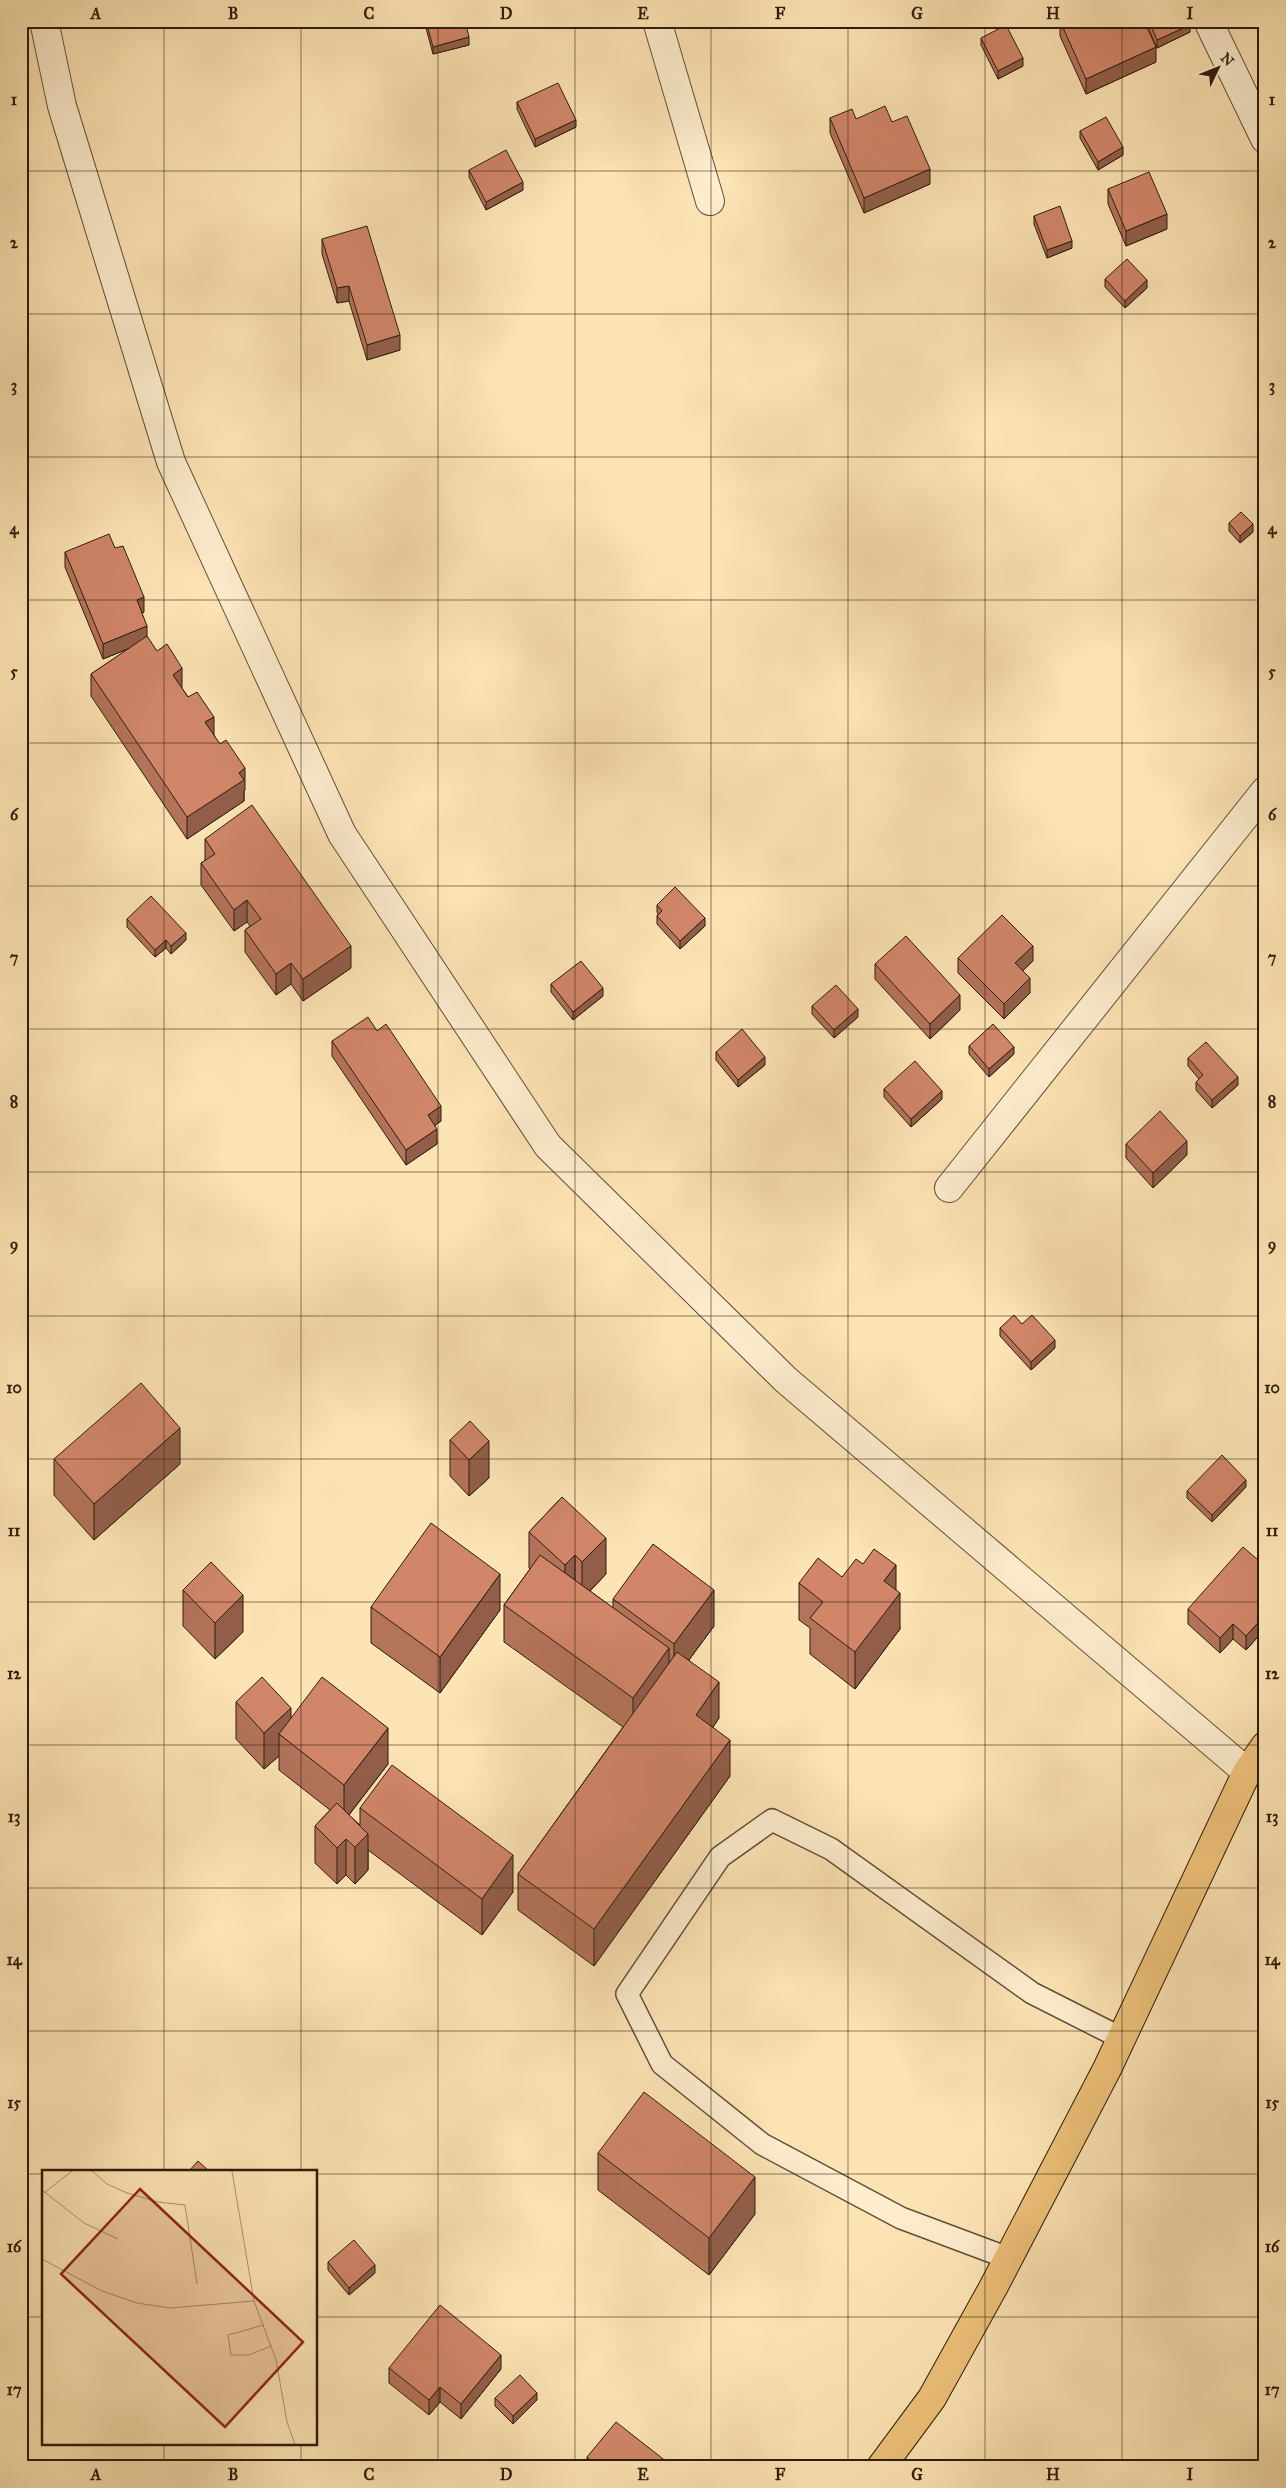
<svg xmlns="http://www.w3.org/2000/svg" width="1286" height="2488" viewBox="0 0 1286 2488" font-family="'IM FELL Great Primer',serif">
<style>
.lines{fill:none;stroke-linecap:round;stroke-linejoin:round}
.lane-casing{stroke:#604f35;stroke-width:24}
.street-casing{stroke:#604f35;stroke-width:30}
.highway-casing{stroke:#2c1d0b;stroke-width:30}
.lane{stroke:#feedce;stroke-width:21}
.street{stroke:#feedce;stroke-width:28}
.highway{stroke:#eec27a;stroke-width:28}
.wall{fill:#b4735b;stroke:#2c1d0b}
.shaded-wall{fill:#925e4a;stroke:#2c1d0b}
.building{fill:#d1866a;stroke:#2c1d0b}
.grid{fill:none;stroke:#2c1d0b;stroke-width:1;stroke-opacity:0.55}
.inset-road{fill:none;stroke:#a99470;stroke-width:1}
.view{fill:#8f2418;fill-opacity:0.15;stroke:#8f2418;stroke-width:2.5}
.inset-edge{fill:none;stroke:#2c1d0b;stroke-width:2.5}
.neatline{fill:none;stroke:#2c1d0b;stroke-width:2}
.grid-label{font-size:16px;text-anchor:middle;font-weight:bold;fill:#2c1d0b}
</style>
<rect width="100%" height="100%" fill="#fde4b4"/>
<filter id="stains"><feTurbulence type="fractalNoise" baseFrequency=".004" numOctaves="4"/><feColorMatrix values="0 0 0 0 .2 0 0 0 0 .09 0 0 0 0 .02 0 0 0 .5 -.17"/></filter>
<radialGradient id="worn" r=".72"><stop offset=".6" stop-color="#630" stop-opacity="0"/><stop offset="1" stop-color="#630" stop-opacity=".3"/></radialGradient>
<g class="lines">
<defs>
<path id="lane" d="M 1008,2258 L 901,2218 L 762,2144 L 662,2064 L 627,1994 L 720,1857 L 772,1820 L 831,1849 L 1032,1993 L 1121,2038"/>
<path id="street" d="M 44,21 L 62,106 L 171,462 L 342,834 L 548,1146 L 786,1380 L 1247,1772
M 657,21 L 710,201
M 1208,21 L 1265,139
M 949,1188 L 1265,791"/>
<path id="highway" d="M 881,2467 L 932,2398 L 994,2286 L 1107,2069 L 1247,1772 L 1265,1746"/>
</defs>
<!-- lane casing -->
<use href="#lane" class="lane-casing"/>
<!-- street casing -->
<use href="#street" class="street-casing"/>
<!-- highway casing -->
<use href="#highway" class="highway-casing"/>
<!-- lane -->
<use href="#lane" class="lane"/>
<!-- street -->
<use href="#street" class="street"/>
<!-- highway -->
<use href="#highway" class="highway"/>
</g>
<!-- wall -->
<path class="wall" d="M 424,21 L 465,21 L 469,45 L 433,54 Z
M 1060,21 L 1156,62 L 1086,94 L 1060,36 Z
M 1145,21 L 1188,21 L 1190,32 L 1157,48 Z
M 981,38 L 1023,66 L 998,79 L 981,45 Z
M 517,102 L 576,127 L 535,147 L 517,109 Z
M 830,118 L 856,119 L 892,122 L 930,184 L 864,213 L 830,133 Z
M 1080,131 L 1123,155 L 1098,170 L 1080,138 Z
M 469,170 L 523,190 L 486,210 L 469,177 Z
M 1108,189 L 1167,229 L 1126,246 L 1108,204 Z
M 1034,216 L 1072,248 L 1047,258 L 1034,224 Z
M 322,239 L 400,350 L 367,360 L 349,301 L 337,303 L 322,254 Z
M 1105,279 L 1147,288 L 1125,308 L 1105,287 Z
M 1265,458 L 1265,482 L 1261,477 L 1261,462 Z
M 1229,523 L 1253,532 L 1240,543 L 1229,531 Z
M 1265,537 L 1265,556 L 1259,550 L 1259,543 Z
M 65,552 L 144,612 L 142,613 L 147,637 L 214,735 L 245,790 L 244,791 L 244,801 L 187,839 L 91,696 L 91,674 L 130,648 L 103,659 L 65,567 Z
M 205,839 L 351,968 L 303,1001 L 291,984 L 276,995 L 245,952 L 245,930 L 250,926 L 247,922 L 234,931 L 201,885 L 201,863 L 205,861 Z
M 657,905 L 705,926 L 680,949 L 657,924 L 657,916 L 658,914 L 657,912 Z
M 127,919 L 186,940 L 171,954 L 166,948 L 155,957 L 127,927 Z
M 958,958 L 1033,961 L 1023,970 L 1030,993 L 1004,1019 L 958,973 Z
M 875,964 L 960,1010 L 930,1039 L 875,979 Z
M 551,984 L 603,996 L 573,1020 L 551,992 Z
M 812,1006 L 858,1017 L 834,1038 L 812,1014 Z
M 377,1031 L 441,1121 L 435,1125 L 437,1144 L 406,1165 L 332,1056 L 332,1041 Z
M 969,1046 L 1014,1054 L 989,1077 L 969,1054 Z
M 716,1052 L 765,1065 L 738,1087 L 716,1060 Z
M 1188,1058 L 1238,1085 L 1212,1108 L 1196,1090 L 1196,1082 L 1199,1079 L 1188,1066 Z
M 884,1089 L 942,1099 L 911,1127 L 884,1097 Z
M 1126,1144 L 1187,1155 L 1153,1188 L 1126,1158 Z
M 1022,1324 L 1055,1348 L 1031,1370 L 1000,1336 L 1000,1328 Z
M 450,1440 L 489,1478 L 469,1496 L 450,1476 Z
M 54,1459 L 180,1464 L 94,1540 L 54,1495 Z
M 1246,1487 L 1212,1522 L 1187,1498 L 1187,1491 Z
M 562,1497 L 606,1574 L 590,1591 L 613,1608 L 613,1599 L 714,1626 L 689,1660 L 719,1718 L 713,1727 L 730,1776 L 594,1966 L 518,1910 L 518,1874 L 623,1727 L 504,1642 L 504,1605 L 530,1569 L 529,1568 L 529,1532 Z
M 1265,1566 L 1265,1629 L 1246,1650 L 1233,1639 L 1220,1653 L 1188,1624 L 1188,1609 Z
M 842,1577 L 896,1590 L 900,1629 L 855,1689 L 810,1654 L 810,1628 L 799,1620 L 799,1583 Z
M 183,1590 L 243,1632 L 215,1659 L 183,1626 Z
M 371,1607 L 500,1610 L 440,1693 L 371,1643 Z
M 236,1702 L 291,1718 L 388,1764 L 349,1815 L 360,1825 L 360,1808 L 513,1892 L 482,1935 L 368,1850 L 368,1870 L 355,1884 L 346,1875 L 337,1884 L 315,1863 L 315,1826 L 330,1810 L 279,1770 L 279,1756 L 264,1769 L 236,1739 Z
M 598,2153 L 755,2214 L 709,2275 L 598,2190 Z
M 328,2262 L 375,2273 L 349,2295 L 328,2270 Z
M 389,2368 L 501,2369 L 461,2419 L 440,2402 L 429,2415 L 389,2383 Z
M 495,2398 L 537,2400 L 513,2424 L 495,2406 Z
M 587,2457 L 667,2467 L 587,2467 Z"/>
<!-- shaded-wall -->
<path class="shaded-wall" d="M 1190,25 L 1190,32 L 1157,48 L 1157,40 Z
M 469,37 L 469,45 L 433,54 L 433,47 Z
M 1156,47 L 1156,62 L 1086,94 L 1086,79 Z
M 1023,58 L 1023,66 L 998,79 L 998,71 Z
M 576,120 L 576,127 L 535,147 L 535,139 Z
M 1123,147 L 1123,155 L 1098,170 L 1098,162 Z
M 930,169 L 930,184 L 864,213 L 864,198 Z
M 523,182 L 523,190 L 486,210 L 486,202 Z
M 1167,214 L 1167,229 L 1126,246 L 1126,231 Z
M 1072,241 L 1072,248 L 1047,258 L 1047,250 Z
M 1147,280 L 1147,288 L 1125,308 L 1125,301 Z
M 349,286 L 349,301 L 337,303 L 337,288 Z
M 400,335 L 400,350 L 367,360 L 367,345 Z
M 1253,524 L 1253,532 L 1240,543 L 1240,536 Z
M 144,597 L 144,612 L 137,615 L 137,600 Z
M 147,626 L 147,641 L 103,659 L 103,644 Z
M 182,668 L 182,690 L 173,675 Z
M 214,717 L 214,738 L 205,722 Z
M 245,768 L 245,790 L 244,791 L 244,801 L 187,839 L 187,817 L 239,773 Z
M 247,900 L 247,922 L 234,931 L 234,910 Z
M 705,918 L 705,926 L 680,949 L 680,941 Z
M 186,933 L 186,940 L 171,954 L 171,946 Z
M 166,940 L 166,948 L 155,957 L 155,950 Z
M 351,946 L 351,968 L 303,1001 L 303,979 Z
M 1033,946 L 1033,961 L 1015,978 L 1015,963 Z
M 291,963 L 291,984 L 276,995 L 276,974 Z
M 1030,978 L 1030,993 L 1004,1019 L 1004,1004 Z
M 603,988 L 603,996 L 573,1020 L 573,1012 Z
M 960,995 L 960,1010 L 930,1039 L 930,1024 Z
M 858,1009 L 858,1017 L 834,1038 L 834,1030 Z
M 1014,1047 L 1014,1054 L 989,1077 L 989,1069 Z
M 765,1057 L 765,1065 L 738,1087 L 738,1080 Z
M 1238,1077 L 1238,1085 L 1212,1108 L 1212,1100 Z
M 942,1091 L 942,1099 L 911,1127 L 911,1119 Z
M 441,1106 L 441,1121 L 428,1130 L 428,1115 Z
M 437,1129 L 437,1144 L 406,1165 L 406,1150 Z
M 1187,1141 L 1187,1155 L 1153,1188 L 1153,1173 Z
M 1055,1340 L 1055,1348 L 1031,1370 L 1031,1362 Z
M 180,1428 L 180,1464 L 94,1540 L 94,1504 Z
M 489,1441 L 489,1478 L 469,1496 L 469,1460 Z
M 1246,1480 L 1246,1487 L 1212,1522 L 1212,1515 Z
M 606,1538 L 606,1574 L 582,1599 L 582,1562 Z
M 575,1555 L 575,1591 L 565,1602 L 565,1565 Z
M 896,1565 L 896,1598 L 900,1593 L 900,1629 L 855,1689 L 855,1652 L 884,1581 Z
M 500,1574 L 500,1610 L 440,1693 L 440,1657 Z
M 714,1590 L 714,1626 L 674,1680 L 674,1644 Z
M 243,1595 L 243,1632 L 215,1659 L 215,1623 Z
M 1265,1615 L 1265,1629 L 1246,1650 L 1246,1636 Z
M 1233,1624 L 1233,1639 L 1220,1653 L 1220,1638 Z
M 669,1648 L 669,1684 L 633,1734 L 633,1698 Z
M 719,1682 L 719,1718 L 696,1751 L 696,1715 Z
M 291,1708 L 291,1743 L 279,1734 L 279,1756 L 264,1769 L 264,1733 Z
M 388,1728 L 388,1764 L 344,1821 L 344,1785 Z
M 730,1740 L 730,1776 L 594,1966 L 594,1929 Z
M 368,1834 L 368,1870 L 355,1884 L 355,1847 Z
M 346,1839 L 346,1875 L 337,1884 L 337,1848 Z
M 513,1855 L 513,1892 L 482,1935 L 482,1899 Z
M 755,2177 L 755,2214 L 709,2275 L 709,2238 Z
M 375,2265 L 375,2273 L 349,2295 L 349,2288 Z
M 501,2355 L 501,2369 L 461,2419 L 461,2404 Z
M 440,2387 L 440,2402 L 429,2415 L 429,2400 Z
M 537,2393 L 537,2400 L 513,2424 L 513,2416 Z"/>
<!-- building -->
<path class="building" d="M 426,21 L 465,21 L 469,37 L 433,47 Z
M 1060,21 L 1144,21 L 1156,47 L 1086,79 Z
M 1149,21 L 1188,21 L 1190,25 L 1157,40 Z
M 1006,25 L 1023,58 L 998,71 L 981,38 Z
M 558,83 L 576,120 L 535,139 L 517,102 Z
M 885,106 L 892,122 L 907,116 L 930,169 L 864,198 L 830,118 L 852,109 L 856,119 Z
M 1106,117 L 1123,147 L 1098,162 L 1080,131 Z
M 506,150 L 523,182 L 486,202 L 469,170 Z
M 1149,172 L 1167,214 L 1126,231 L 1108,189 Z
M 1060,206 L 1072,241 L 1047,250 L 1034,216 Z
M 367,226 L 400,335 L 367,345 L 349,286 L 337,288 L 322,239 Z
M 1127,259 L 1147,280 L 1125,301 L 1105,279 Z
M 1265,458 L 1265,467 L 1261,462 Z
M 1241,512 L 1253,524 L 1240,536 L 1229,523 Z
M 109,534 L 115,548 L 123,546 L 144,597 L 137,600 L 147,626 L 103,644 L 65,552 Z
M 1265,537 L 1265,548 L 1259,543 Z
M 147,636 L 157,651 L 167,644 L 182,668 L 173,675 L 188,697 L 197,692 L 214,717 L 205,722 L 220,744 L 226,740 L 245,768 L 239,773 L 244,780 L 187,817 L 91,674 Z
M 252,805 L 351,946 L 303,979 L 291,963 L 276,974 L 245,930 L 261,919 L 247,900 L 234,910 L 201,863 L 215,854 L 205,839 Z
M 675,887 L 705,918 L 680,941 L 657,916 L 662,911 L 657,905 Z
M 151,896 L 186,933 L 171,946 L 166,940 L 155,950 L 127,919 Z
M 1002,915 L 1033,946 L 1015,963 L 1030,978 L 1004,1004 L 958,958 Z
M 906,936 L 960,995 L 930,1024 L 875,964 Z
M 581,961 L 603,988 L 573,1012 L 551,984 Z
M 836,985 L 858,1009 L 834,1030 L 812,1006 Z
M 368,1017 L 377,1031 L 386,1024 L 441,1106 L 428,1115 L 437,1129 L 406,1150 L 332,1041 Z
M 993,1024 L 1014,1047 L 989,1069 L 969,1046 Z
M 742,1029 L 765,1057 L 738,1080 L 716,1052 Z
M 1206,1042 L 1238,1077 L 1212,1100 L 1196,1082 L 1203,1075 L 1188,1058 Z
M 915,1061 L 942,1091 L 911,1119 L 884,1089 Z
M 1160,1111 L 1187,1141 L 1153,1173 L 1126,1144 Z
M 1014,1315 L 1022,1324 L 1032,1315 L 1055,1340 L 1031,1362 L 1000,1328 Z
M 141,1383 L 180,1428 L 94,1504 L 54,1459 Z
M 470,1421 L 489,1441 L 469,1460 L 450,1440 Z
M 1222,1455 L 1246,1480 L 1212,1515 L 1187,1491 Z
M 562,1497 L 606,1538 L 582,1562 L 575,1555 L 565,1565 L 529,1532 Z
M 431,1523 L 500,1574 L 440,1657 L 371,1607 Z
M 653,1544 L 714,1590 L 674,1644 L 613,1599 Z
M 1243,1547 L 1265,1566 L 1265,1615 L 1246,1636 L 1233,1624 L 1220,1638 L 1188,1609 Z
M 874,1549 L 896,1565 L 884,1581 L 900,1593 L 855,1652 L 810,1618 L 823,1602 L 799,1583 L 818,1558 L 842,1577 L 856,1559 L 863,1564 Z
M 540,1555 L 669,1648 L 633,1698 L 504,1605 Z
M 211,1562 L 243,1595 L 215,1623 L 183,1590 Z
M 677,1652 L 719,1682 L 696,1715 L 730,1740 L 594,1929 L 518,1874 Z
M 262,1677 L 291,1708 L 264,1733 L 236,1702 Z
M 322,1677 L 388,1728 L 344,1785 L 279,1734 Z
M 392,1765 L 513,1855 L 482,1899 L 360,1808 Z
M 337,1803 L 368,1834 L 355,1847 L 346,1839 L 337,1848 L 315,1826 Z
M 644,2092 L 755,2177 L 709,2238 L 598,2153 Z
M 198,2161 L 210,2172 L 188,2172 Z
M 354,2240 L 375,2265 L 349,2288 L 328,2262 Z
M 440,2305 L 501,2355 L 461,2404 L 440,2387 L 429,2400 L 389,2368 Z
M 520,2375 L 537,2393 L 513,2416 L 495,2398 Z
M 616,2422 L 667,2462 L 663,2467 L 593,2467 L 595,2464 L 587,2457 Z"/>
<!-- grid -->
<path class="grid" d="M 164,21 L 164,2172M 301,21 L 301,2172M 438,21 L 438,2467M 575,21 L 575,2467M 711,21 L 711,2467M 848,21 L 848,2467M 985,21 L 985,2467M 1122,21 L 1122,2467M 21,171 L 1265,171M 21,314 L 1265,314M 21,457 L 1265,457M 21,600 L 1265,600M 21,743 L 1265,743M 21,886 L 1265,886M 21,1029 L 1265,1029M 21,1172 L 1265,1172M 21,1316 L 1265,1316M 21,1459 L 1265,1459M 21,1602 L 1265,1602M 21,1745 L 1265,1745M 21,1888 L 1265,1888M 21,2031 L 1265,2031M 21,2174 L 44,2174M 316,2174 L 1265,2174M 21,2317 L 44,2317M 316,2317 L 1265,2317M 164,2444 L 164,2467M 301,2444 L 301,2467"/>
<!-- overview -->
<g transform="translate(42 2170)">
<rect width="275" height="275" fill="#fde4b4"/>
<path class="inset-road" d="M 50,1 L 65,14 L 85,23 L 116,32 L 143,35 L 155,114M 190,1 L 212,131 L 234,190 L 245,252 L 253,274M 0,20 L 42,53 L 76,69M 2,23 L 30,1M 0,89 L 60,121 L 95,133 L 128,138 L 212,131M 222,155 L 186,165 L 189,185 L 207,185 L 229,176"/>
<path class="view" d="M 98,19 L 261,172 L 183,257 L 19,104 Z"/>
<rect width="275" height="275" class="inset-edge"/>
</g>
<!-- margin -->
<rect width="1286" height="2488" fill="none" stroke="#fde4b4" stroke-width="55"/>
<!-- north arrow -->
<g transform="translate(1218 68) rotate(47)" stroke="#feedce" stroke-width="4" paint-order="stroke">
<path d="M0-4L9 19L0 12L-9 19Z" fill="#2c1d0b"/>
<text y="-8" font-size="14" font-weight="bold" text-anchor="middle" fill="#2c1d0b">N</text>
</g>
<rect x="28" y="28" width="1230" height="2432" class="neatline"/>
<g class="grid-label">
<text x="96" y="19">A</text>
<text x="233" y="19">B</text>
<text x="369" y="19">C</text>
<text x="506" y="19">D</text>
<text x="643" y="19">E</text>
<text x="780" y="19">F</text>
<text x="917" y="19">G</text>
<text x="1053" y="19">H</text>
<text x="1190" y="19">I</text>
<text x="14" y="105">1</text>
<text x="1272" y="105">1</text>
<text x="14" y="248">2</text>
<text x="1272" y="248">2</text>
<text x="14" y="391">3</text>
<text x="1272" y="391">3</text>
<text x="14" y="534">4</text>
<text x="1272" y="534">4</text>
<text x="14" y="677">5</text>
<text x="1272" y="677">5</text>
<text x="14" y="820">6</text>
<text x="1272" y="820">6</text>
<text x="14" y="963">7</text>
<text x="1272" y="963">7</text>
<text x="14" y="1107">8</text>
<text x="1272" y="1107">8</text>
<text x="14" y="1250">9</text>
<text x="1272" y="1250">9</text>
<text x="14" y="1393">10</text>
<text x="1272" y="1393">10</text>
<text x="14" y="1536">11</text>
<text x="1272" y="1536">11</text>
<text x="14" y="1679">12</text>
<text x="1272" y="1679">12</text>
<text x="14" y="1822">13</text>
<text x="1272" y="1822">13</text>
<text x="14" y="1965">14</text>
<text x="1272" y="1965">14</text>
<text x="14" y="2108">15</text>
<text x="1272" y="2108">15</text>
<text x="14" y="2252">16</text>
<text x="1272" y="2252">16</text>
<text x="14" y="2395">17</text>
<text x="1272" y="2395">17</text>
<text x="96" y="2480">A</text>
<text x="233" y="2480">B</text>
<text x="369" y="2480">C</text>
<text x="506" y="2480">D</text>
<text x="643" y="2480">E</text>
<text x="780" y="2480">F</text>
<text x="917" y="2480">G</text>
<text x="1053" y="2480">H</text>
<text x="1190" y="2480">I</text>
</g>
<rect width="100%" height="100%" filter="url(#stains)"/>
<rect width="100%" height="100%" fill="url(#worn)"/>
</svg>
